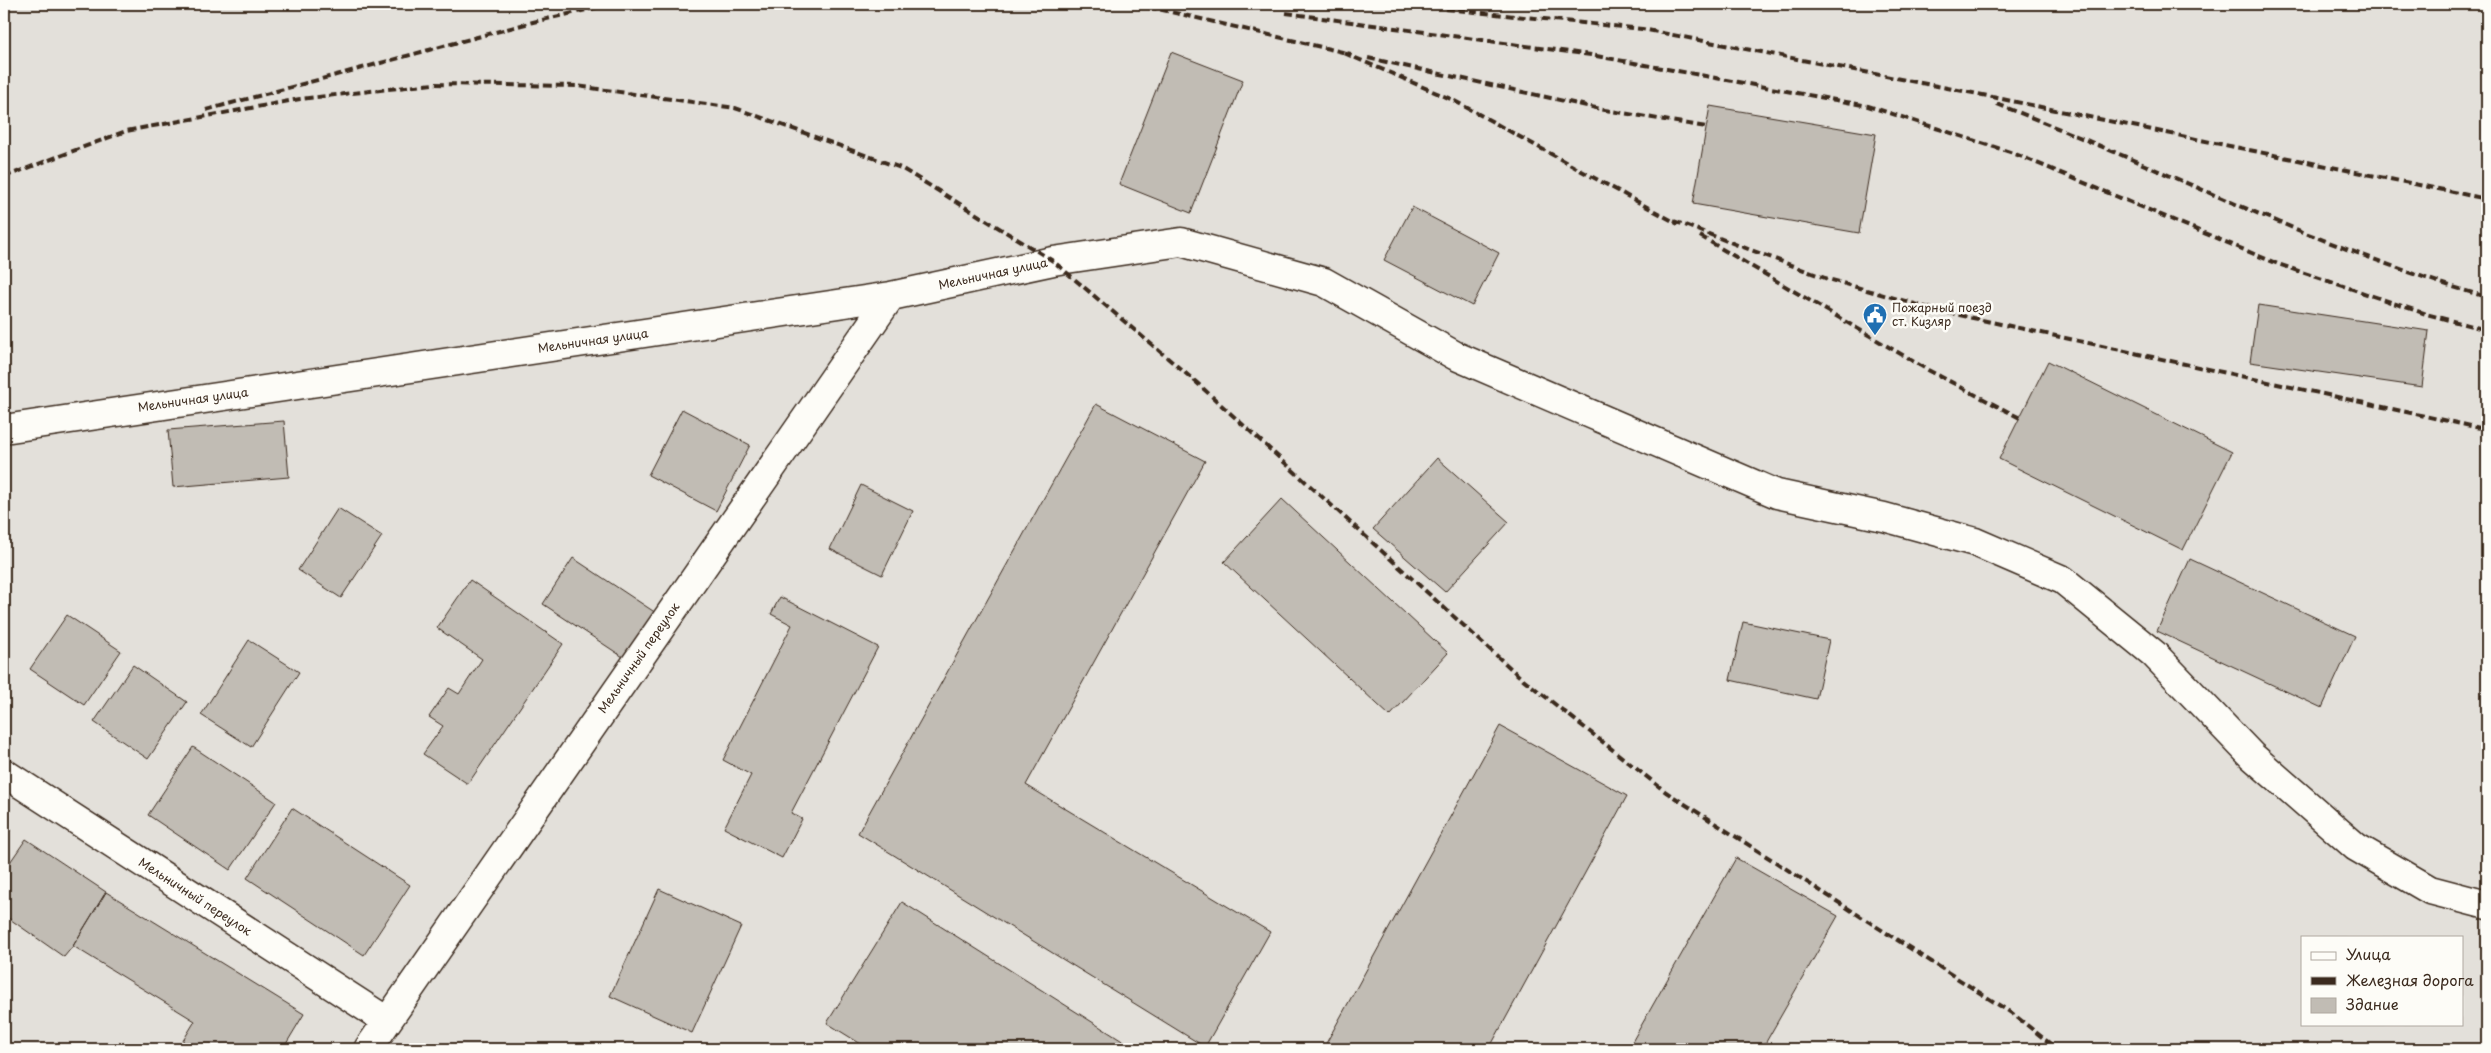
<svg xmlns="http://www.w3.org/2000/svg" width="2491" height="1053" viewBox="0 0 2491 1053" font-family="'Playpen Sans',sans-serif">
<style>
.built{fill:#e3e0da;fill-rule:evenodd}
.building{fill:#c1bcb4;stroke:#3b2a1e}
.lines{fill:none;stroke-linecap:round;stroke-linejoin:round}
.minor-casing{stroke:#3b2a1e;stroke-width:31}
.minor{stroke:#fdfcf7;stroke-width:28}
.rail{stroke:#3b2a1e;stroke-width:4;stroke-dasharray:8 4;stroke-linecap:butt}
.labels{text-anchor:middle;stroke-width:5;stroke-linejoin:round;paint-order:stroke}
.street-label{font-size:12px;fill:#3b2a1e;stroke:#fdfcf7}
.poi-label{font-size:12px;fill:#3b2a1e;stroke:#fdfcf7;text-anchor:start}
</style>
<rect width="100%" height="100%" fill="#f1efea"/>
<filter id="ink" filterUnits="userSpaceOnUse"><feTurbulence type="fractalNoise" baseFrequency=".02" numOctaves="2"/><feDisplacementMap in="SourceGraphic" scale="10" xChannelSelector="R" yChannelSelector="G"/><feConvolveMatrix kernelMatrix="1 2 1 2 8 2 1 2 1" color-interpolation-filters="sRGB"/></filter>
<g filter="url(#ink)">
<!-- built -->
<path class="built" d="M 4,4 L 2487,4 L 2487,1049 L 4,1049 ZM 2302,937 L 2462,937 L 2462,1024 L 2302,1024 Z"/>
<!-- building -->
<path class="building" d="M 1171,52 L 1243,80 L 1191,213 L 1119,184 Z
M 1710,106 L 1876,134 L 1859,233 L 1693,204 Z
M 1412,207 L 1499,253 L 1472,306 L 1384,260 Z
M 2258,305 L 2429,331 L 2422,387 L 2250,362 Z
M 2048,361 L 2232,452 L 2183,550 L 1999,459 Z
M 1096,404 L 1205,461 L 1026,785 L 1270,932 L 1205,1047 L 858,833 Z
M 682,409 L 750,445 L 716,511 L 648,475 Z
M 284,421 L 289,477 L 173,487 L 168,430 Z
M 1437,458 L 1509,522 L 1445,592 L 1373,529 Z
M 861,485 L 913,511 L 882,575 L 830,549 Z
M 1282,499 L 1448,653 L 1390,716 L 1224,562 Z
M 338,508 L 382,536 L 341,598 L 298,570 Z
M 573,558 L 656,613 L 626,659 L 543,604 Z
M 2190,559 L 2355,636 L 2322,708 L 2157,631 Z
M 470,580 L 563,644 L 468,784 L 423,754 L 443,726 L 429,717 L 449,688 L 459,694 L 482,659 L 437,628 Z
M 4,590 L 9,594 L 4,601 Z
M 780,597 L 878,647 L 791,813 L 802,819 L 782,858 L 724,828 L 751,775 L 723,760 L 792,625 L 771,614 Z
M 67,615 L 121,651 L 84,705 L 30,669 Z
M 1743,622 L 1829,640 L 1816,699 L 1730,680 Z
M 249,640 L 299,672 L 251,747 L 201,715 Z
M 133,665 L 187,702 L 148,759 L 94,722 Z
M 1500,726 L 1627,796 L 1489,1049 L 1323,1049 Z
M 193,747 L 276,802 L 230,870 L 148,815 Z
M 292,808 L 410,885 L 364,955 L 247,878 Z
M 4,824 L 11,829 L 4,840 Z
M 26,839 L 106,892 L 73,946 L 64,957 L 4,915 L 4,871 Z
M 1736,858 L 1838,916 L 1762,1049 L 1628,1049 Z
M 659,889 L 741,926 L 692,1033 L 610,996 Z
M 106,892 L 304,1014 L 283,1049 L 178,1049 L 195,1021 L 73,946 Z
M 902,902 L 1135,1049 L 869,1049 L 827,1023 Z
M 1930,1044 L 1940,1049 L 1927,1049 Z"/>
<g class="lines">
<defs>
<path id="minor" d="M 4,429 L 891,296 L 1053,261 L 1181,242 L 1324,282 L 1456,356 L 1777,494 L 1884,517 L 1975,542 L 2063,580 L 2154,654 L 2252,756 L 2356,847 L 2430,890 L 2487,905
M 4,773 L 387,1021
M 368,1049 L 891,296"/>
</defs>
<!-- minor casing -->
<use href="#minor" class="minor-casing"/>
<!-- minor -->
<use href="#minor" class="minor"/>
<!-- rail -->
<path class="rail" d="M 1137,4 L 1351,54
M 1446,9 L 1642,29 L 1968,92 L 2487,199
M 1286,13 L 1591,55 L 1868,106 L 2013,153 L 2278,264 L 2426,314 L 2487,330
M 1344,53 L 1453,100 L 1678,224
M 1368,58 L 1605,110 L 1706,127
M 1997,104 C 2122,152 2243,211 2368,257 C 2408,272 2447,286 2487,297
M 206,110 L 533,22 L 613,4
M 4,177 L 126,131 L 300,99 L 433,84 L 577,86 L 735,108 L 901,168 L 1053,261 L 1196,382 L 1518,675 L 1666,792 L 2013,1014 L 2057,1049
M 1674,221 L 1825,278 L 1936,310 L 2480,428
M 1700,236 L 1928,370 L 2020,418"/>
</g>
</g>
<!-- icons -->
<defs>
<symbol id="civic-pin" viewBox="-11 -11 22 30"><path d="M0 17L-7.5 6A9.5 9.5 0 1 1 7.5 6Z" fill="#1f6fb2" stroke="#fdfcf7"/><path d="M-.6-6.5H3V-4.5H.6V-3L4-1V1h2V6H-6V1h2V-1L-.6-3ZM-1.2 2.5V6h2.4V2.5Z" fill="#fff"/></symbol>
</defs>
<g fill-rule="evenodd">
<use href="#civic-pin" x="1861" y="301" width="28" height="38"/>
</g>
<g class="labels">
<!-- street labels -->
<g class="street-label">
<text transform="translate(993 274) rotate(-12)" y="4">Мельничная улица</text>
<text transform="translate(593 341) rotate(-8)" y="4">Мельничная улица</text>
<text transform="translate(193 400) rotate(-8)" y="4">Мельничная улица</text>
<text transform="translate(639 658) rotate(-55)" y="4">Мельничный переулок</text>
<text transform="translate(195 897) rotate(33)" y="4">Мельничный переулок</text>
</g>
<!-- poi labels -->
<g class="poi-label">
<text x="1892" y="312">Пожарный поезд<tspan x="1892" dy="14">ст. Кизляр</tspan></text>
</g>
</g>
<!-- margin -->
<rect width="2491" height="1053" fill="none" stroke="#fdfcf7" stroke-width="20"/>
<rect x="10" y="10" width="2471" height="1033" fill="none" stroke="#3b2a1e" stroke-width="2" filter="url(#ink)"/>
<!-- legend -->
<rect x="2301" y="936" width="162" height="90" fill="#fdfcf7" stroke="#afa8a0"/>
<rect x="2311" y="952" width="25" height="8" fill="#fdfcf7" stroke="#afa8a0"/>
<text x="2346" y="960" font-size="15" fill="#3b2a1e">Улица</text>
<rect x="2311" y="977" width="25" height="8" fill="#3b2a1e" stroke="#afa8a0"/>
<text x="2346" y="986" font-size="15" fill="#3b2a1e">Железная дорога</text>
<rect x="2311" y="998" width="25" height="15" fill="#c1bcb4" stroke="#afa8a0"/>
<text x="2346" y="1010" font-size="15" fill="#3b2a1e">Здание</text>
</svg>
